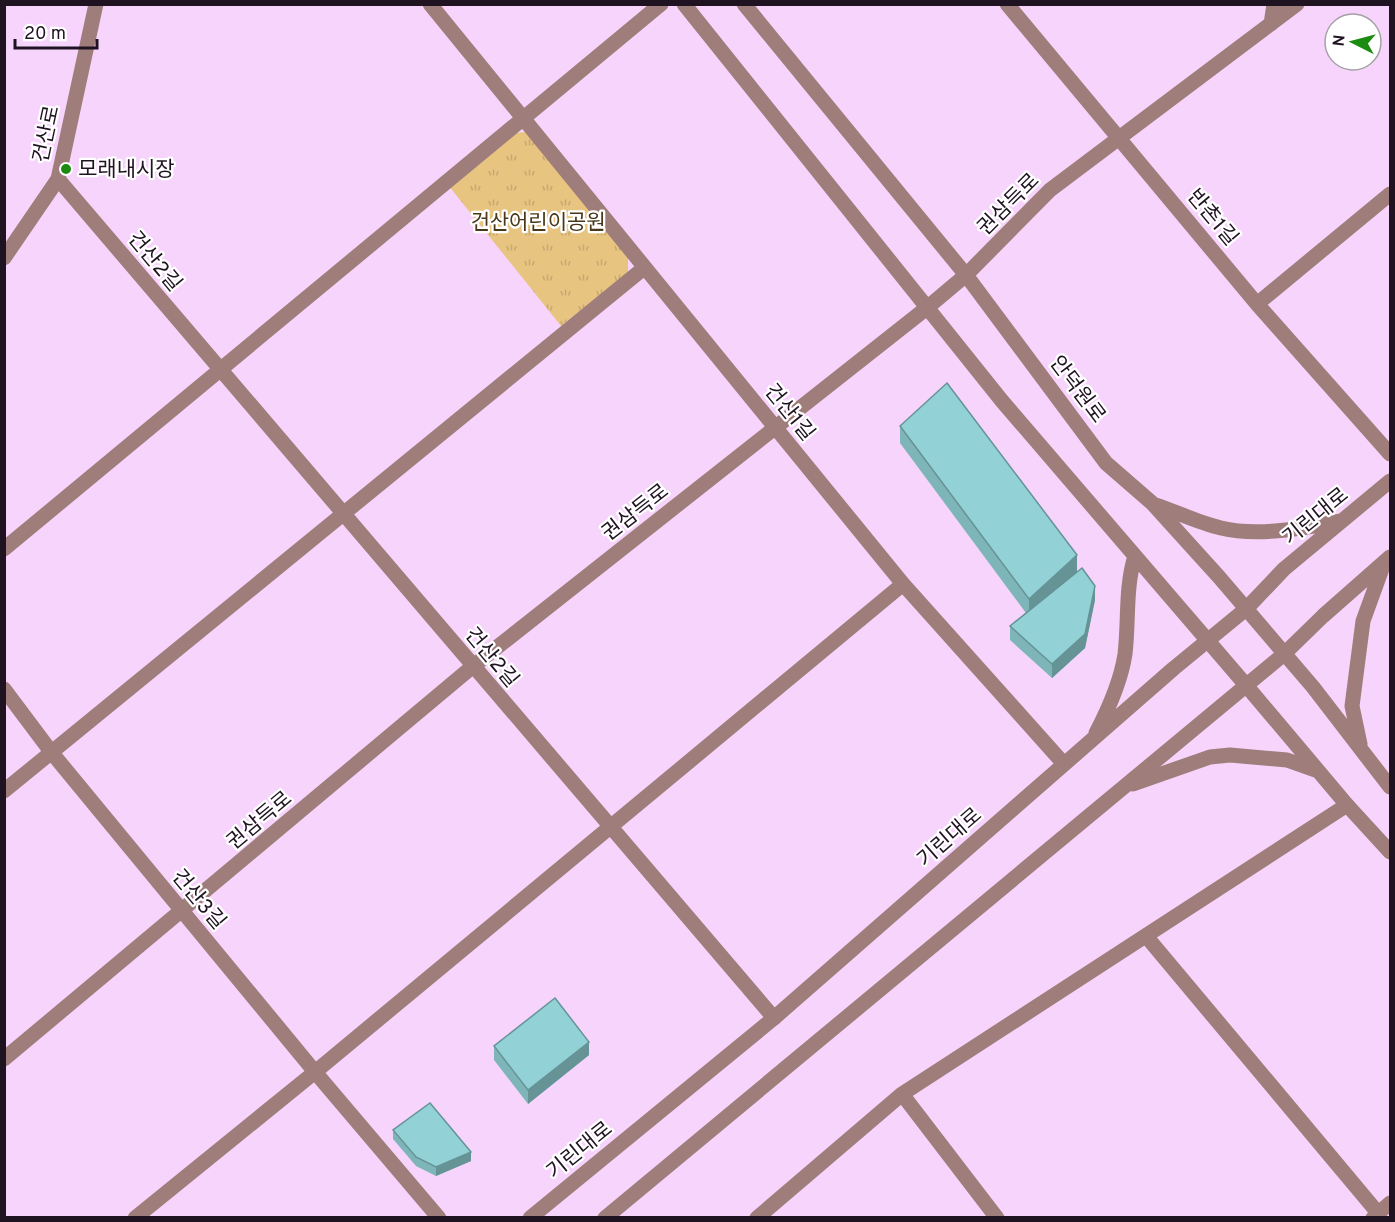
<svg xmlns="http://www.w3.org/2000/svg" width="1395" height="1222" viewBox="0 0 1395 1222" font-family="Overpass,'Noto Sans KR',sans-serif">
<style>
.grass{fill:url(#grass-tufts)}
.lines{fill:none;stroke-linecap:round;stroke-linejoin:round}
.minor{stroke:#9f7d7b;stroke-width:15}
.tertiary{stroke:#9f7d7b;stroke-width:15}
.wall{fill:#7eb5b9}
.shaded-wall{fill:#669396}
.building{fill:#92d2d7;stroke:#669396;stroke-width:1.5}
.poi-dot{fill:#1b8c11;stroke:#fff;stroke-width:2}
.labels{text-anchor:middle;stroke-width:4.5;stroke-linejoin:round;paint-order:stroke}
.street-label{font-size:21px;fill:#1f1321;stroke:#fff}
.poi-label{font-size:21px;fill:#1f1321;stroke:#fff;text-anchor:start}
.park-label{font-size:21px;fill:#483819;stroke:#fff}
</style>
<defs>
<pattern id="grass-tufts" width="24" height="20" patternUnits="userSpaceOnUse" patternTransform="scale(1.5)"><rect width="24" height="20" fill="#e8c481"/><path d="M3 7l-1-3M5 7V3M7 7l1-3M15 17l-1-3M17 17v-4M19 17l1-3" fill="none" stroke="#c7a86f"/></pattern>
</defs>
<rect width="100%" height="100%" fill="#f7d4fc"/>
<!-- grass -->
<path class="grass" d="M 528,132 L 628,258 L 628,273 L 561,326 L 448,185 L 513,133 Z"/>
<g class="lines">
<!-- minor -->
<path class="minor" d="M 430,4 L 903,584 L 1064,764
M 1007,4 L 1257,304 L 1390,454
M 1271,24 L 1274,4
M 58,179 L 774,1018
M 1257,304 L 1390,194
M 4,549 L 661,4
M 4,689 L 52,753 L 315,1072 L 439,1218
M 4,791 L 644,268
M 1146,936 L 1378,1213
M 4,1059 L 472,667 L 928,307 L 966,275 L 1050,190 L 1297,4
M 902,1094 L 997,1218
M 135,1218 L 315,1072 L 903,584
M 757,1218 L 902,1094 L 1347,805"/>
<!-- tertiary -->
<path class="tertiary" d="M 684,4 L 1002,401 L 1245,684 L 1347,805 L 1390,852
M 744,4 L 966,275 L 1106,463 L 1152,503 L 1219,577 L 1313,687 L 1390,787
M 4,258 L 58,179 L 96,4
M 1156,505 C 1177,512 1199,523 1221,528 C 1258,537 1304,528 1340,521
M 1096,733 C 1109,708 1121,681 1125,654 C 1129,621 1125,588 1135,556
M 1360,744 L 1352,706 L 1363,621 L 1383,566
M 1133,784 L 1210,757 L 1230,755 L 1287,760 L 1318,771
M 530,1218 L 774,1018 L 1173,669 L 1246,609 L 1284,569 L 1390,481
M 605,1218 L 1284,654 L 1323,616 L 1390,557
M 1373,1218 L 1390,1203"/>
</g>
<!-- wall -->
<path class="wall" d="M 900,426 L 1077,572 L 1095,600 L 1085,648 L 1052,678 L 1010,640 L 1010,626 L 1026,613 L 900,443 Z
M 494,1046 L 589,1055 L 528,1104 L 494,1060 Z
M 393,1130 L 471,1161 L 436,1176 L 416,1166 L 393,1139 Z"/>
<!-- shaded-wall -->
<path class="shaded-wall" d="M 1077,555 L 1077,573 L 1029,617 L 1029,599 Z
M 1095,586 L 1095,600 L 1085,648 L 1052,678 L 1052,664 Z
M 589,1042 L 589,1055 L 528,1104 L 528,1090 Z
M 471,1152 L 471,1161 L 436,1176 L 436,1167 Z"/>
<!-- building -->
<path class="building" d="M 947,383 L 1077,555 L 1029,599 L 900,426 Z
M 1082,568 L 1095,586 L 1085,634 L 1052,664 L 1010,626 Z
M 555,998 L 589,1042 L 528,1090 L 494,1046 Z
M 430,1103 L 471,1152 L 436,1167 L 416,1157 L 393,1130 Z"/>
<!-- markers -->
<circle class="poi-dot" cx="66" cy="169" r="6"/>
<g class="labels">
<!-- street labels -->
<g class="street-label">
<text transform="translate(46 134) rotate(-78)" y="7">건산로</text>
<text transform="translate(1008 204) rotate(-45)" y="7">권삼득로</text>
<text transform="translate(1213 217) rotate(50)" y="7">반촌1길</text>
<text transform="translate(155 261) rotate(50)" y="7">건산2길</text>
<text transform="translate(1078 389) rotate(53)" y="7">안덕원로</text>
<text transform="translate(790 412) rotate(51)" y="7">건산1길</text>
<text transform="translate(635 512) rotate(-38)" y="7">권삼득로</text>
<text transform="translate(1315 516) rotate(-39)" y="7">기린대로</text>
<text transform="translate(492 657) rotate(50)" y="7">건산2길</text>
<text transform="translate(259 820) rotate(-40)" y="7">권삼득로</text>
<text transform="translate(949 837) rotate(-41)" y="7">기린대로</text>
<text transform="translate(199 899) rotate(50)" y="7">건산3길</text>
<text transform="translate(579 1150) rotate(-39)" y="7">기린대로</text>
</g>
<!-- poi labels -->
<g class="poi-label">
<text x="78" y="176">모래내시장</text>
</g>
<!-- park labels -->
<g class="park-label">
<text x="538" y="229">건산어린이공원</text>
</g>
</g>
<!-- border -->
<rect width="1395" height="1222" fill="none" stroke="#1f1321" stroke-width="12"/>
<!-- north arrow -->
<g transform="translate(1353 42) rotate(276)"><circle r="28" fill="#ffffff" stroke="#a5a1a6" stroke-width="1.5"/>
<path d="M0-4.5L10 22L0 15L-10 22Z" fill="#1b8c11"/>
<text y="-9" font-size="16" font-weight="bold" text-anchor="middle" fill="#1f1321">N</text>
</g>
<!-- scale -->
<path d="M15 39v9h82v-9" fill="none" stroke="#1f1321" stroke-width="3"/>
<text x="24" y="39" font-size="18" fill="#1f1321" stroke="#ffffff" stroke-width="4.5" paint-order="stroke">20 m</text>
</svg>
